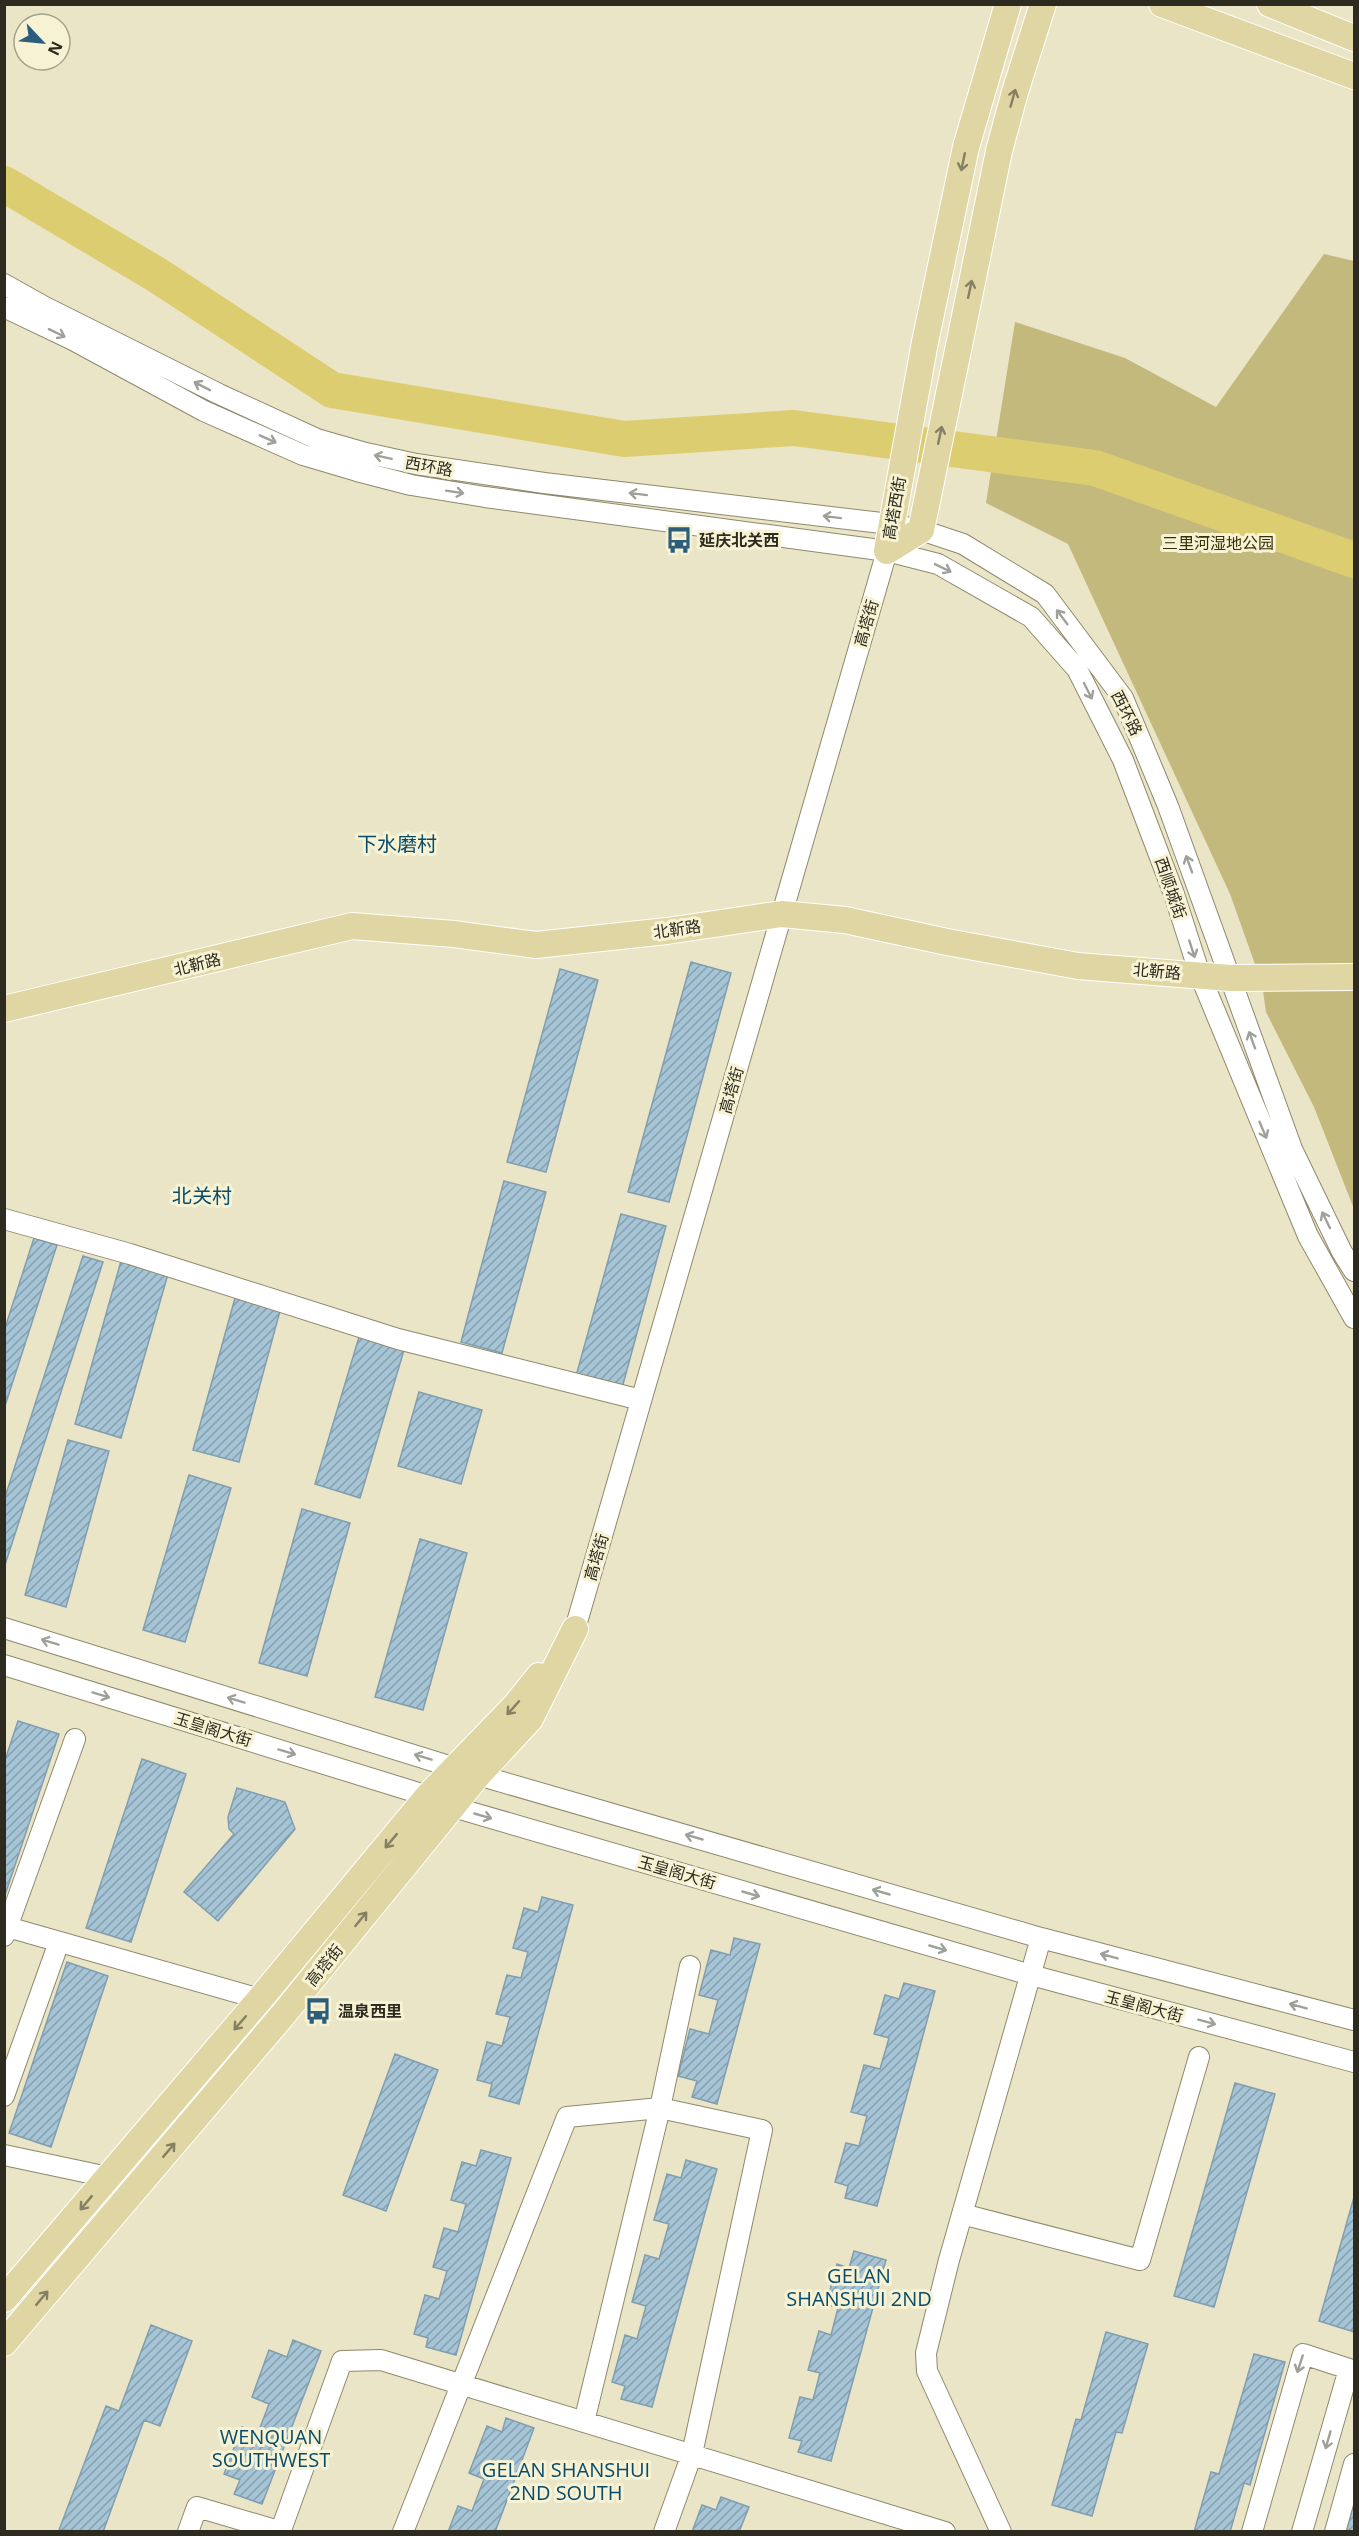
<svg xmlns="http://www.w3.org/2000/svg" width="1359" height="2536" viewBox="0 0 1359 2536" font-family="'Open Sans','Noto Sans SC',sans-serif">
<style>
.green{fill:#c3b97d}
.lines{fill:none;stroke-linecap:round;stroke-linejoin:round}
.river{stroke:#ddcd71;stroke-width:36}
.building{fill:url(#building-hatch);stroke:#819eb0;stroke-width:1.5}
.minor-casing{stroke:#8e896c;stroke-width:22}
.major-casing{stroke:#fff;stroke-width:28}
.minor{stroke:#fff;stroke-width:20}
.major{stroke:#dfd6a4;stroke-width:26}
.oneway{stroke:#868062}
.oneway2{stroke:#a0a09a}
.labels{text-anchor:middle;stroke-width:6;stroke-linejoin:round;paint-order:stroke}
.street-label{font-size:16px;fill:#2d2b1f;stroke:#f7f2d3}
.poi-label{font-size:16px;font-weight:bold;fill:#2d2b1f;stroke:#f7f2d3;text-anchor:start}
.park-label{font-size:16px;fill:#362f06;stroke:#f7f2d3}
.quarter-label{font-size:20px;fill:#084c6b;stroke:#f7f2d3}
</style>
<defs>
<pattern id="building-hatch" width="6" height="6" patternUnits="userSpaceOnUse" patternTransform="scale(1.5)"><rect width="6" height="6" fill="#a5c4d6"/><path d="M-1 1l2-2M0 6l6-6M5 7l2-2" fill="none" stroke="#879fad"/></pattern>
</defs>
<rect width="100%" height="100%" fill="#eae5c6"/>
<!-- green -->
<path class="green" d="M 1324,254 L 1354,261 L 1354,1209 L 1314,1107 L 1266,1012 L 1262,984 L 1230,894 L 1068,544 L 986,503 L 1015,322 L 1125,358 L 1216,407 Z"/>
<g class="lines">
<!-- river -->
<path class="river" d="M 4,184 L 157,275 L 332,390 L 624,439 L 794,428 L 1095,468 L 1354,560"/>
</g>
<!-- building -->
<path class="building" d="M 691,962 L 731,973 L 669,1202 L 628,1192 Z
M 560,969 L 598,980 L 546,1172 L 507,1162 Z
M 504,1181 L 546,1192 L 502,1353 L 461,1342 Z
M 621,1214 L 666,1226 L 622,1388 L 576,1376 Z
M 34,1238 L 57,1245 L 4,1409 L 4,1331 Z
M 83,1256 L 103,1262 L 4,1568 L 4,1500 Z
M 121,1261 L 168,1274 L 121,1438 L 75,1424 Z
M 235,1298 L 280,1311 L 239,1462 L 193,1450 Z
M 359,1337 L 404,1350 L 360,1498 L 315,1484 Z
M 419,1392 L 482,1410 L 461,1484 L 398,1466 Z
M 68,1440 L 109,1451 L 66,1607 L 25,1595 Z
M 189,1475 L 231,1488 L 185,1642 L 143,1630 Z
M 302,1509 L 350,1523 L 307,1676 L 259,1663 Z
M 420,1539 L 467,1553 L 423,1710 L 375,1697 Z
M 18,1721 L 59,1734 L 4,1898 L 4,1763 Z
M 142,1759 L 186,1774 L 131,1942 L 86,1928 Z
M 237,1788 L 285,1802 L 295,1829 L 218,1921 L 184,1892 L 234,1834 L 229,1829 L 228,1817 Z
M 542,1897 L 573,1905 L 519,2104 L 489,2096 L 492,2084 L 477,2080 L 487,2042 L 502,2046 L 510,2017 L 496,2014 L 507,1975 L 521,1978 L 528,1952 L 513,1948 L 524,1908 L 538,1912 Z
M 734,1938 L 760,1944 L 717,2104 L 692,2097 L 697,2081 L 678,2076 L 690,2029 L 709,2034 L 718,2000 L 699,1995 L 711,1950 L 730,1955 Z
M 67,1962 L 108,1976 L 51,2147 L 9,2133 Z
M 904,1983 L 935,1991 L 877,2206 L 845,2198 L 848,2186 L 835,2182 L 846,2143 L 859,2146 L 867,2116 L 851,2112 L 864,2065 L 880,2069 L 889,2038 L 874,2034 L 885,1995 L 899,1999 Z
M 395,2054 L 438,2070 L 386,2211 L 343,2195 Z
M 1235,2083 L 1275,2094 L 1214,2307 L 1174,2296 Z
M 481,2150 L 511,2158 L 456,2355 L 426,2347 L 428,2338 L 414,2334 L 425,2295 L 439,2299 L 447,2271 L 433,2267 L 444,2228 L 458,2232 L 466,2204 L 451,2200 L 462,2162 L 476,2166 Z
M 686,2160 L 717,2169 L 652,2407 L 621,2399 L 625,2386 L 612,2382 L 625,2335 L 637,2339 L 646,2306 L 632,2302 L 645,2255 L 659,2259 L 669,2224 L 654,2220 L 667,2174 L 681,2178 Z
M 1354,2197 L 1354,2332 L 1319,2321 Z
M 854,2251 L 886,2260 L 831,2461 L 798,2452 L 802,2441 L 789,2438 L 800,2397 L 813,2400 L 820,2373 L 808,2370 L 819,2331 L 831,2335 L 838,2308 L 826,2304 L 837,2264 L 849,2268 Z
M 151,2325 L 192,2341 L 160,2426 L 144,2420 L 103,2532 L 59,2530 L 106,2406 L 119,2411 Z
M 1106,2332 L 1148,2344 L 1122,2433 L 1116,2432 L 1092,2516 L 1052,2505 L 1076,2419 L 1081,2420 Z
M 293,2340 L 321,2351 L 262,2504 L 234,2494 L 240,2480 L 224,2474 L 242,2427 L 258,2433 L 269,2404 L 252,2397 L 269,2350 L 287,2357 Z
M 1254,2354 L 1285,2362 L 1250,2485 L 1244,2483 L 1230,2532 L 1194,2532 L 1211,2472 L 1219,2474 Z
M 506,2418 L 534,2428 L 495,2532 L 448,2532 L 458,2506 L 472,2511 L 484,2479 L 469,2473 L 487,2426 L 502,2432 Z
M 721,2497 L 749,2507 L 739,2532 L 692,2532 L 702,2505 L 716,2510 Z
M 1354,2501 L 1354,2532 L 1346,2532 Z"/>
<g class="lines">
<defs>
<path id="minor" d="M 4,284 L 45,307 L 219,394 L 317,439 L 366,453 L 416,464 L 544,483 L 890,524 L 921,530 L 963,544 L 1045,594 L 1123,698 L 1168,806 L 1292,1149 L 1342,1252 L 1354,1271
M 4,307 L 73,340 L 204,411 L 303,455 L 357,471 L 411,485 L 485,497 L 887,551 L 938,564 L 1031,617 L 1077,669 L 1123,760 L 1174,894 L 1200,975 L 1308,1236 L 1354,1318
M 4,1219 L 130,1254 L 398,1339 L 641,1400
M 4,1628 L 478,1775 L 1041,1938 L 1354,2020
M 575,1629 L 887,551
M 4,1665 L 428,1796 L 453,1807 L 1031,1975 L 1354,2062
M 4,1926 L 260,1999 L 282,2016
M 4,1936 L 75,1739
M 4,2096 L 59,1942
M 4,2155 L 108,2177 L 130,2196
M 962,2214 L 1140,2260 L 1199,2057
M 584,2422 L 660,2108 L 762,2130 L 692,2454 L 664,2532
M 281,2530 L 342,2361 L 381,2360 L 945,2532
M 188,2532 L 197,2507 L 282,2532
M 403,2532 L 567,2117 L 660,2108 L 690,1966
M 1001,2532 L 927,2371 L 926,2353 L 949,2260 L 1041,1938
M 1252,2532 L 1303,2354 L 1349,2369
M 1302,2532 L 1349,2369 L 1354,2370
M 1335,2532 L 1354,2464"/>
<path id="major" d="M 1162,4 L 1354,76
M 1270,4 L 1354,38
M 887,551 L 921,530 L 999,151 L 1015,92 L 1043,4
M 887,551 L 925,342 L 966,147 L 1008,4
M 4,1009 L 352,926 L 454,934 L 536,945 L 667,931 L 782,914 L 845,920 L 947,942 L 1078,966 L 1230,978 L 1354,977
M 4,2299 L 260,1999 L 428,1796 L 515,1706 L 539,1676
M 4,2343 L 282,2016 L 478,1775 L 530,1719 L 575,1629"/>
</defs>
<!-- minor casing -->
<use href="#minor" class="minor-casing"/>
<!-- major casing -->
<use href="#major" class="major-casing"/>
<!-- minor -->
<use href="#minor" class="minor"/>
<!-- major -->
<use href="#major" class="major"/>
</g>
<!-- one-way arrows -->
<defs><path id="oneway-shaft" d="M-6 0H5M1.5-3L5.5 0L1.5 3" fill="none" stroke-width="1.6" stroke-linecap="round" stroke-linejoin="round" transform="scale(1.5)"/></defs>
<g class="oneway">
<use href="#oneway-shaft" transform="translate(1013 98) rotate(-74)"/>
<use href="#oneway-shaft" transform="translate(963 162) rotate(102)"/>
<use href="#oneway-shaft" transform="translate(970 289) rotate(-78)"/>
<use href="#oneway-shaft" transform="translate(940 435) rotate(-78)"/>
<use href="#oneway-shaft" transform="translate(513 1708) rotate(132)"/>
<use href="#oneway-shaft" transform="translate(391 1841) rotate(130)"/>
<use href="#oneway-shaft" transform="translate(361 1919) rotate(-51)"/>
<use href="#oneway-shaft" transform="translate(240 2023) rotate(131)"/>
<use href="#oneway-shaft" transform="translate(169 2150) rotate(-50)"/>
<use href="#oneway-shaft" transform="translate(86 2203) rotate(130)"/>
<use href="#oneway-shaft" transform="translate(42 2298) rotate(-50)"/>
</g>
<g class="oneway2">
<use href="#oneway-shaft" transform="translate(57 333) rotate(26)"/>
<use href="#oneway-shaft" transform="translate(202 386) rotate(-153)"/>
<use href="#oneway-shaft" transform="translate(268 439) rotate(24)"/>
<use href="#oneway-shaft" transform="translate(383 457) rotate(-168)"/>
<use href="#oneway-shaft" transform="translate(455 492) rotate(9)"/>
<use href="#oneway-shaft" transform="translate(638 494) rotate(-173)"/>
<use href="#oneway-shaft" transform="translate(832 517) rotate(-173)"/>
<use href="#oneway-shaft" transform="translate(943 568) rotate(26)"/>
<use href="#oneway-shaft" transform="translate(1062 617) rotate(-127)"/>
<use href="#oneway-shaft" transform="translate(1088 691) rotate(63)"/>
<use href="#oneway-shaft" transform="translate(1189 864) rotate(-110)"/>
<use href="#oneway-shaft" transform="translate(1192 949) rotate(72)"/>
<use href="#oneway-shaft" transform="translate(1252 1040) rotate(-110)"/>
<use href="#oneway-shaft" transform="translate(1263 1130) rotate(67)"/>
<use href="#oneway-shaft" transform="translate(1326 1220) rotate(-116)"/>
<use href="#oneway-shaft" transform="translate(50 1642) rotate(-163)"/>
<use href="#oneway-shaft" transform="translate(101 1695) rotate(17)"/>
<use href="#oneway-shaft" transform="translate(236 1700) rotate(-163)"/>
<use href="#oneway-shaft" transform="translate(287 1752) rotate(17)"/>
<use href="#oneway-shaft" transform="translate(423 1757) rotate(-163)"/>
<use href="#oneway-shaft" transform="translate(483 1816) rotate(16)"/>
<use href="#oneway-shaft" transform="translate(694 1837) rotate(-164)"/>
<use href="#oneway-shaft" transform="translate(881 1892) rotate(-164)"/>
<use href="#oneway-shaft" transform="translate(751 1894) rotate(16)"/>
<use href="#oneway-shaft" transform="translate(938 1948) rotate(16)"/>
<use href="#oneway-shaft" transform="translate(1109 1956) rotate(-165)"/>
<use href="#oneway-shaft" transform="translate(1298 2006) rotate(-165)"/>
<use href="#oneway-shaft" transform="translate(1207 2022) rotate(15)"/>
<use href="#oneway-shaft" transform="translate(1300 2364) rotate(108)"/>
<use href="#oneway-shaft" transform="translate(1328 2440) rotate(106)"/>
</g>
<!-- icons -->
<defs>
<symbol id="bus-bare" viewBox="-9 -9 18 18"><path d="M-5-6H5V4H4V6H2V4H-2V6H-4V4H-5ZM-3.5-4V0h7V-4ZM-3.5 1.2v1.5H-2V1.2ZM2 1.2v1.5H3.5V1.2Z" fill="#2a5e7a" stroke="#f7f2d3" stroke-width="2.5" paint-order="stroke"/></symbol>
</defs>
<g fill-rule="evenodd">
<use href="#bus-bare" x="660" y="521" width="38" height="38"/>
<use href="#bus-bare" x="299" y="1992" width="38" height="38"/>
</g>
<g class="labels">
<!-- street labels -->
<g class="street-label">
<text transform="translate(429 466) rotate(10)" y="6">西环路</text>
<text transform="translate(894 508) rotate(-80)" y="6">高塔西街</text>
<text transform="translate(866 623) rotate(-74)" y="6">高塔街</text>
<text transform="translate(1127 713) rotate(63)" y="6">西环路</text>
<text transform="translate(1171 888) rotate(71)" y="6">西顺城街</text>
<text transform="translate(677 929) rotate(-8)" y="6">北靳路</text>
<text transform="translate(197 964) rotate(-14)" y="6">北靳路</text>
<text transform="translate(1157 971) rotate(5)" y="6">北靳路</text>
<text transform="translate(731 1090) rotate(-74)" y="6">高塔街</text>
<text transform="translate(596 1557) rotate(-74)" y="6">高塔街</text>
<text transform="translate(213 1729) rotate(17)" y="6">玉皇阁大街</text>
<text transform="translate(677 1872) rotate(16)" y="6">玉皇阁大街</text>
<text transform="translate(324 1965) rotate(-51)" y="6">高塔街</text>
<text transform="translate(1144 2006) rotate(15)" y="6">玉皇阁大街</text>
</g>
<!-- poi labels -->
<g class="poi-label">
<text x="699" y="546">延庆北关西</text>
<text x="338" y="2017">温泉西里</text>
</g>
<!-- park labels -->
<g class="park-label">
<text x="1218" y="549">三里河湿地公园</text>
</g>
<!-- quarter labels -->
<g class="quarter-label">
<text x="397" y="851">下水磨村</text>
<text x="202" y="1203">北关村</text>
<text x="859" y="2283">GELAN<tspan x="859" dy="23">SHANSHUI 2ND</tspan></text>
<text x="271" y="2444">WENQUAN<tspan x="271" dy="23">SOUTHWEST</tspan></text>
<text x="566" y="2477">GELAN SHANSHUI<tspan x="566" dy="23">2ND SOUTH</tspan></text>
</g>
</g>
<!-- border -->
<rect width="1359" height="2536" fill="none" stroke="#2d2b1f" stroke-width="12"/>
<!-- north arrow -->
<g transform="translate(42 42) rotate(116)"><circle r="28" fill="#f7f2d3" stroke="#a6a28b" stroke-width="1.5"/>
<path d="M0-4.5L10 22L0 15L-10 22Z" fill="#2a5e7a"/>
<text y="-9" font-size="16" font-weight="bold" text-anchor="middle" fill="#2d2b1f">N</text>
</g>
</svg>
